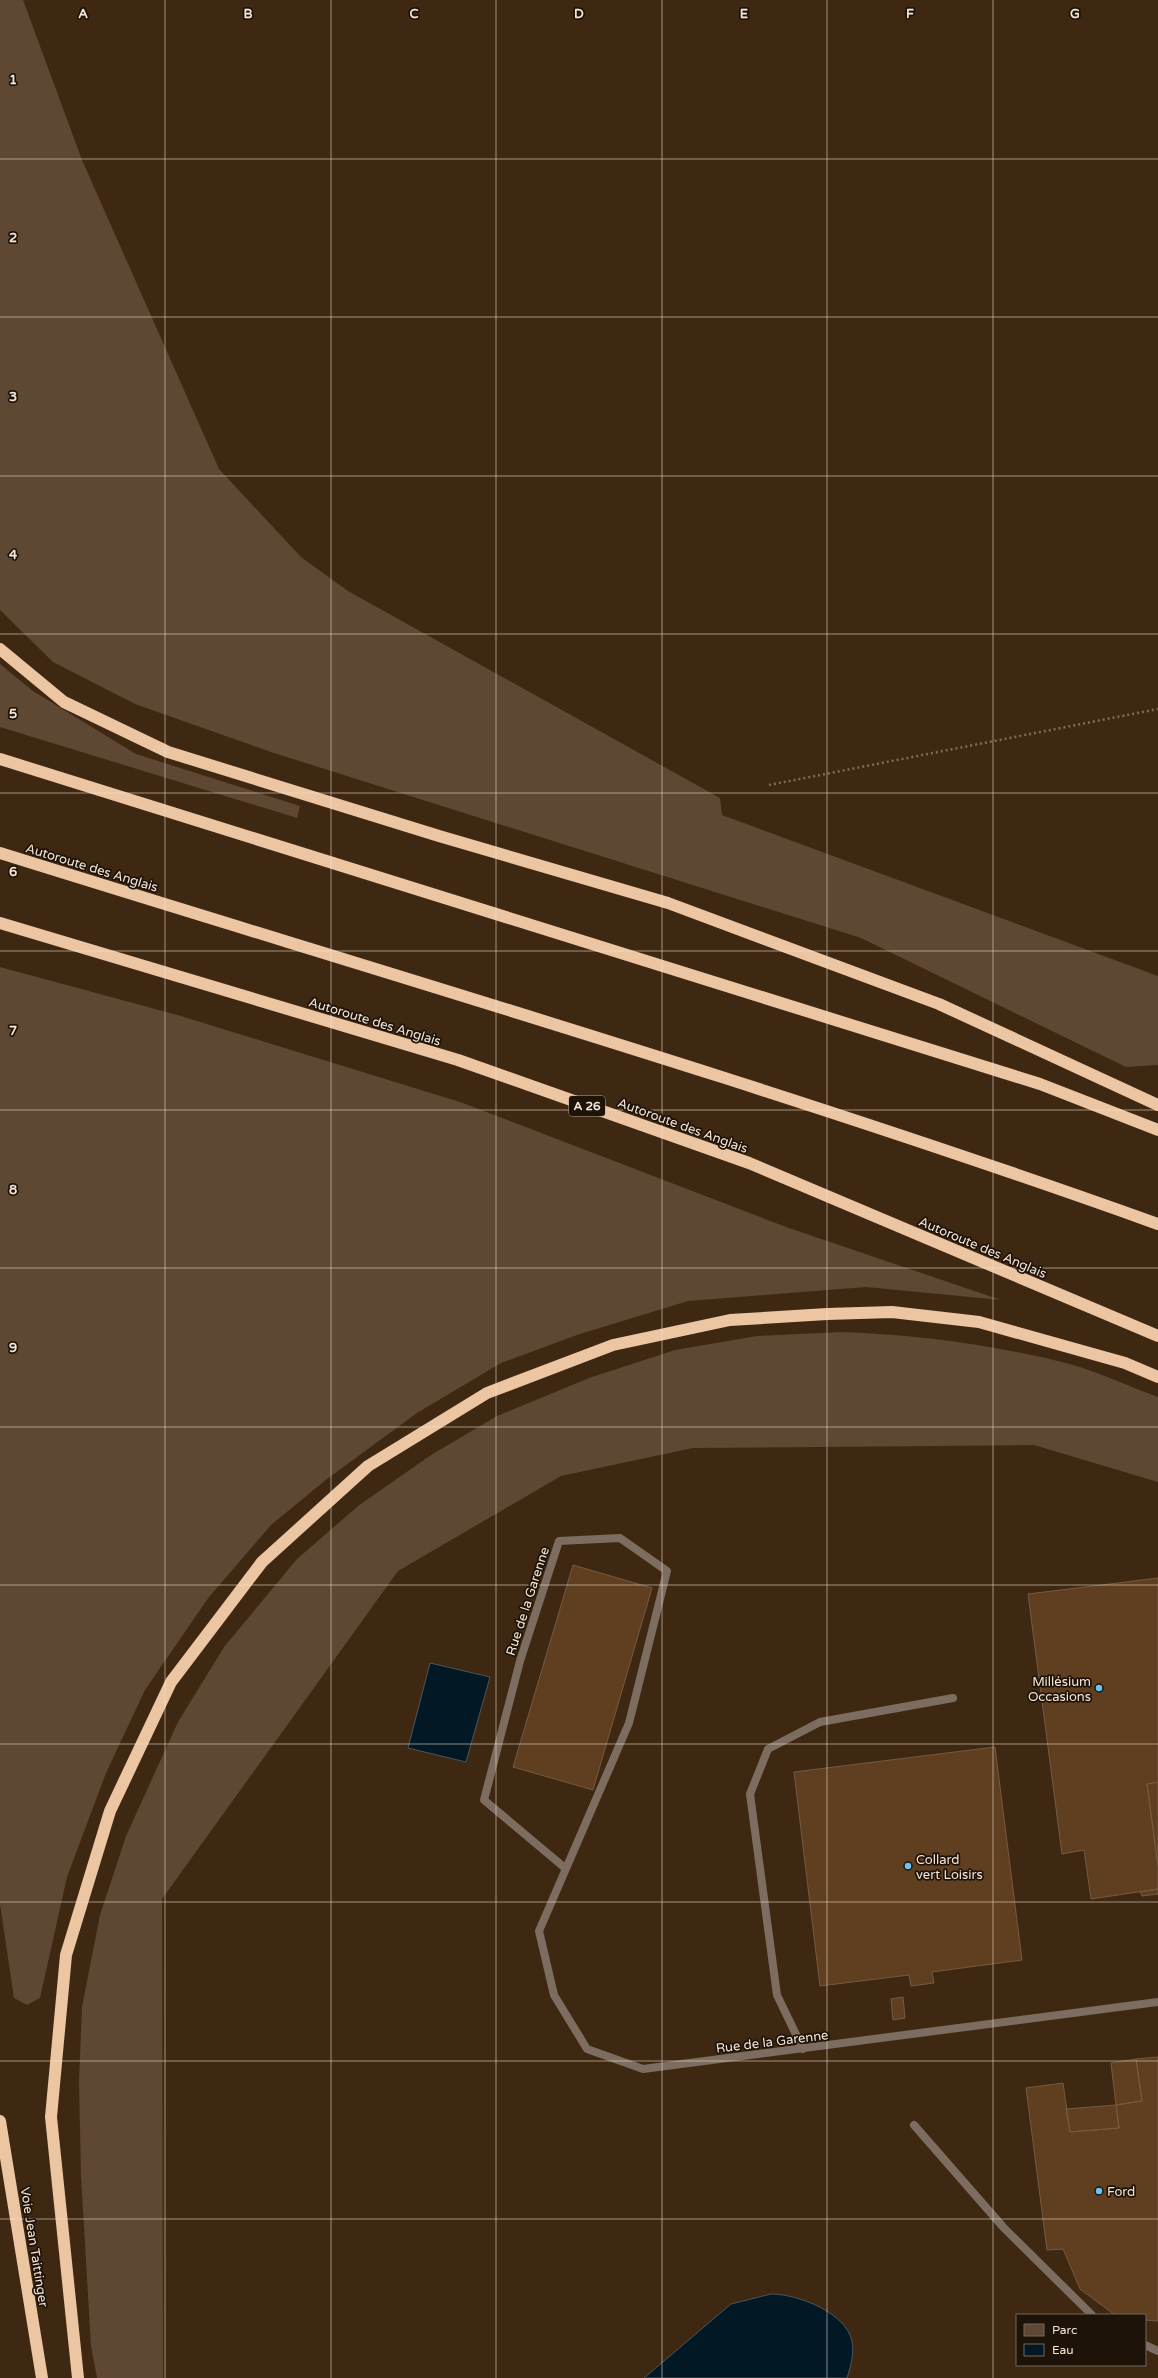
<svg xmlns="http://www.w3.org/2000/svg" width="1158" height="2378" viewBox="0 0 1158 2378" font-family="'Varela Round',sans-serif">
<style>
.green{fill:#5e4733}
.water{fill:#021925;stroke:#4b565a}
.building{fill:#5f3f20;stroke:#745a42}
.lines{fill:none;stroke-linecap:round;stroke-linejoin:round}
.path{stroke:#7f6b58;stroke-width:2.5;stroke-dasharray:2 3;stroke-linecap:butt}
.service{stroke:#7d6d60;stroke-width:8}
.motorway{stroke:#ecc5a3;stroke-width:12}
.grid{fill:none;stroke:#f4e5d7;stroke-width:1;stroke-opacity:0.55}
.poi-dot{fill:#6bc3f2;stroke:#1e1309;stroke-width:1.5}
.labels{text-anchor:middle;stroke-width:3.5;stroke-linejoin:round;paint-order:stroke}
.shield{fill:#1e1309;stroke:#b4a699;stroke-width:1}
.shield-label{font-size:12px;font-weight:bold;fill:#f4e5d7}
.street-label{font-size:13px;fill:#f4e5d7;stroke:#1e1309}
.poi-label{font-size:13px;fill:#f4e5d7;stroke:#1e1309;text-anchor:start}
.grid-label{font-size:13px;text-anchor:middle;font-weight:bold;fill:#f4e5d7;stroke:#1e1309;stroke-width:3.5;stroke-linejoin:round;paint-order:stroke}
</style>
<rect width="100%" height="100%" fill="#3f2811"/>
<!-- green -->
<path class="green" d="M 0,0 L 23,0 L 82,160 L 219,469 L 301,557 L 348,591 L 720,798 L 722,815 L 1158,976 L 1158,1065 L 1126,1067 L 861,938 L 274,753 L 135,704 L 53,662 L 0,610 Z
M 0,664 L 33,691 L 136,754 L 300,806 L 297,818 L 0,727 Z
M 0,967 L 181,1016 L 463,1103 L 786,1227 L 1001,1300 L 866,1287 L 688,1301 L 577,1335 L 501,1363 L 417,1413 L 327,1479 L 271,1525 L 209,1597 L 145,1690 L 106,1773 L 67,1877 L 40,1998 L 27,2005 L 14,1998 L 0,1904 Z
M 842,1332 C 920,1335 997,1345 1073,1365 C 1101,1373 1130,1387 1158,1397 L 1158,1482 L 1034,1445 L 693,1448 L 561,1476 L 398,1571 L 162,1899 L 163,2378 L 97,2378 L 91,2346 L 81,2176 L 79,2082 L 82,2007 L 100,1915 L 126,1836 L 178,1722 L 224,1647 L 297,1559 L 358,1506 L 431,1455 L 497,1416 L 589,1378 L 675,1350 L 757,1336 Z"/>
<!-- water -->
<path class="water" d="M 430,1663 L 490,1677 L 466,1762 L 408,1748 Z
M 771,2294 C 796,2294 839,2310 850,2335 C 856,2348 851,2365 847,2378 L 644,2378 L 731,2304 Z"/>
<!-- building -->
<path class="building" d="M 573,1565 L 652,1588 L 593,1790 L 513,1767 Z
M 1158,1578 L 1158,1782 L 1147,1784 L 1158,1866 L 1158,1889 L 1091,1899 L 1084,1850 L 1062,1854 L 1028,1594 Z
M 995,1747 L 1022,1960 L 932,1972 L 934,1983 L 911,1986 L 909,1975 L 820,1986 L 794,1772 Z
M 1158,1782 L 1158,1866 L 1147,1784 Z
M 1158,1889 L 1158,1894 L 1142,1896 L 1140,1892 Z
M 903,1997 L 905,2018 L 893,2020 L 891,1999 Z
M 1158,2057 L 1158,2321 L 1145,2320 L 1145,2315 L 1115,2315 L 1080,2289 L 1063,2249 L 1047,2250 L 1026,2088 L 1063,2083 L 1070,2132 L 1119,2128 L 1116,2105 L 1142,2101 L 1136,2059 Z
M 1136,2059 L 1142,2101 L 1116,2105 L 1111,2063 Z
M 1116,2105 L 1119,2128 L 1070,2132 L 1066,2109 Z"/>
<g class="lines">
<!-- path -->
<path class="path" d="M 769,785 L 1158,709"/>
<!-- service -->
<path class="service" d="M 565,1868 L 484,1800 L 520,1661 L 559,1541 L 620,1538 L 667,1571 L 629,1723 L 539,1931 L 554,1995 L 587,2049 L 643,2069 L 1158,2002
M 803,2049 L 777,1995 L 750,1794 L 768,1749 L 820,1722 L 953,1698
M 914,2125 L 1004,2228 L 1092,2315
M 1145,2345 L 1158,2351"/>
<!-- motorway -->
<path class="motorway" d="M 0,649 L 64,702 L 168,752 L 439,836 L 668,903 L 939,1004 L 1158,1105
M 0,759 L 1040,1084 L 1158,1130
M 0,853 C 387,974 776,1087 1158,1224
M 0,923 L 458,1060 L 749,1163 L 1158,1336
M 0,2121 L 42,2378
M 78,2378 L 51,2117 L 66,1955 L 110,1811 L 171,1682 L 262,1562 L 368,1466 L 487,1393 L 613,1345 L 730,1320 L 827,1314 L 892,1312 L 979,1322 L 1125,1363 L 1158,1377"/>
</g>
<!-- grid -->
<path class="grid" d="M 165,0 L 165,2378M 331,0 L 331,2378M 496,0 L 496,2378M 662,0 L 662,2378M 827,0 L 827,2378M 993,0 L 993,2378M 0,159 L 1158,159M 0,317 L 1158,317M 0,476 L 1158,476M 0,634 L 1158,634M 0,793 L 1158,793M 0,951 L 1158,951M 0,1110 L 1158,1110M 0,1268 L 1158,1268M 0,1427 L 1158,1427M 0,1585 L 1158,1585M 0,1744 L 1158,1744M 0,1902 L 1158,1902M 0,2061 L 1158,2061M 0,2219 L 1158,2219"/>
<!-- markers -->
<g class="poi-dot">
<circle cx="1099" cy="1688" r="4"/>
<circle cx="908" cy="1866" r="4"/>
<circle cx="1099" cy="2191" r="4"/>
</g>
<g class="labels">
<!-- shield labels -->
<rect class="shield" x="569" y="1096" width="36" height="20" rx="3"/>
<g class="shield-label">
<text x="587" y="1110">A 26</text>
</g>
<!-- street labels -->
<g class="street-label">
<text transform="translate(92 867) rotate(17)" y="5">Autoroute des Anglais</text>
<text transform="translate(375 1021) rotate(17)" y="5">Autoroute des Anglais</text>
<text transform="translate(683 1125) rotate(20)" y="5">Autoroute des Anglais</text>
<text transform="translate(983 1247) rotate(23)" y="5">Autoroute des Anglais</text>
<text transform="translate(527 1601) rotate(-72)" y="5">Rue de la Garenne</text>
<text transform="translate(772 2041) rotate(-7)" y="5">Rue de la Garenne</text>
<text transform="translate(35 2247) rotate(81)" y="5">Voie Jean Taittinger</text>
</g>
<!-- poi labels -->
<g class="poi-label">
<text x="1091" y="1686" text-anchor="end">Millésium<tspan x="1091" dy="15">Occasions</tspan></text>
<text x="916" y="1864">Collard<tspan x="916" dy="15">vert Loisirs</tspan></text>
<text x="1107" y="2196">Ford</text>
</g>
</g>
<g class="grid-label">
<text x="83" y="18">A</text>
<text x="248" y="18">B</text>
<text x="414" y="18">C</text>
<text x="579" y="18">D</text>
<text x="744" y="18">E</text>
<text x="910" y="18">F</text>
<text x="1075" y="18">G</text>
<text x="13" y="84">1</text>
<text x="13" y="242">2</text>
<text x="13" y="401">3</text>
<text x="13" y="559">4</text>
<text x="13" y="718">5</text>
<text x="13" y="876">6</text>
<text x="13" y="1035">7</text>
<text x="13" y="1194">8</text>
<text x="13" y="1352">9</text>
</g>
<!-- legend -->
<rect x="1016" y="2314" width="130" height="52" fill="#1e1309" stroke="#74675b"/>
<rect x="1024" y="2324" width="20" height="12" fill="#5e4733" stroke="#74675b"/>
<text x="1052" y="2334" font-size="12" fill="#f4e5d7">Parc</text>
<rect x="1024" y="2344" width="20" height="12" fill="#021925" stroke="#74675b"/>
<text x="1052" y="2354" font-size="12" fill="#f4e5d7">Eau</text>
</svg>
